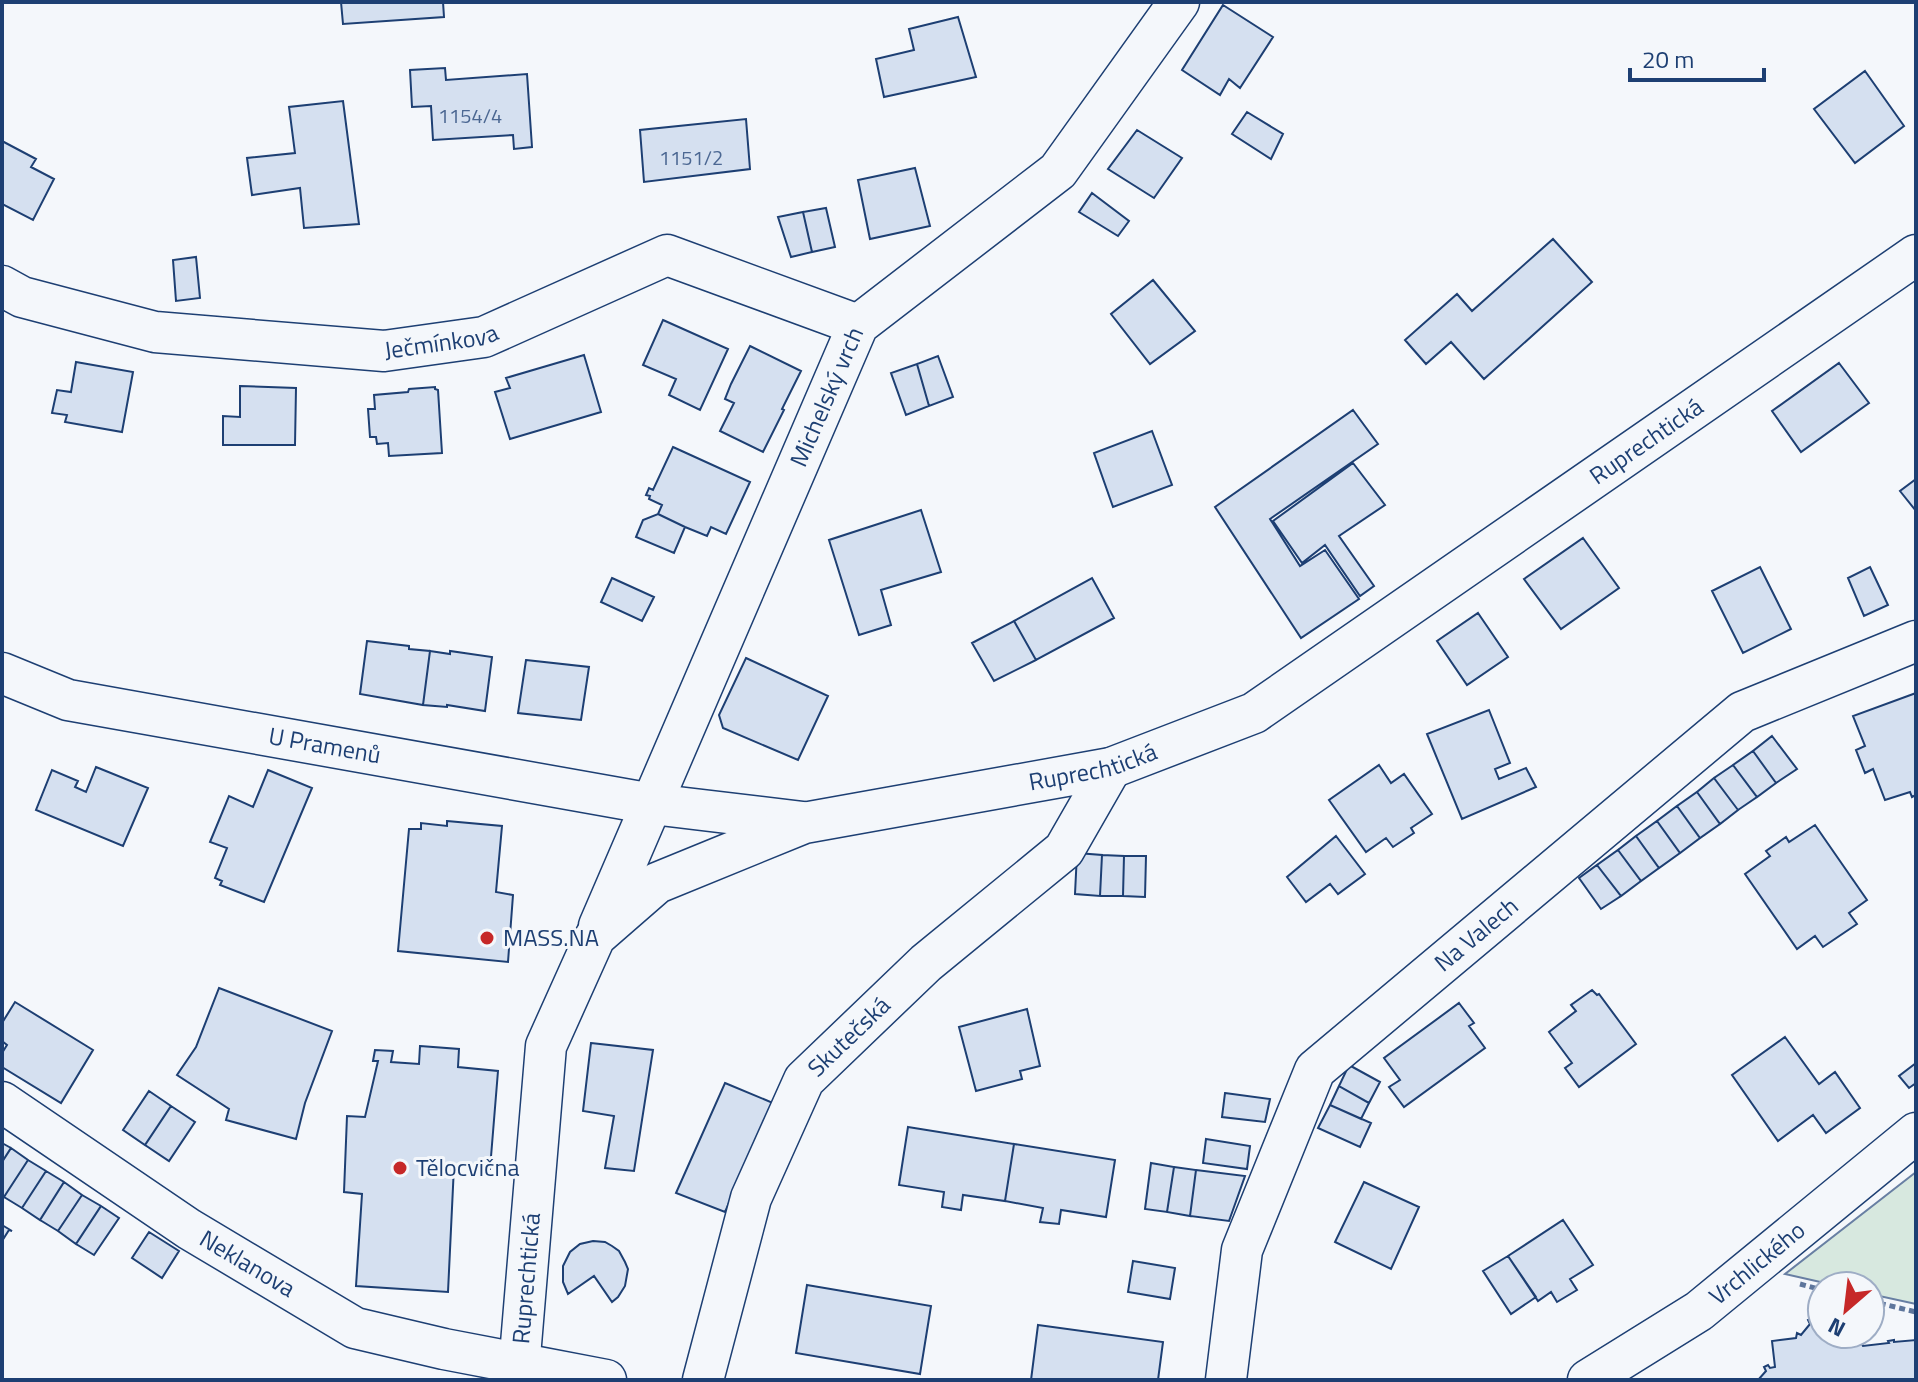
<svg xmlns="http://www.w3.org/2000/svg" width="1918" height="1382" viewBox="0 0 1918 1382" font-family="'Titillium Web',sans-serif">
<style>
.green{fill:#d7e8df;stroke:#687fa3;stroke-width:2}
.building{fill:#d5e0f0;stroke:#1d3f73;stroke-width:2}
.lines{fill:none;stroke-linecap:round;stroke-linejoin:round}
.minor-casing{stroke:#1d3f73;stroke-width:43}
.path{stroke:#5e769c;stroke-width:5;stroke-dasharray:6 4;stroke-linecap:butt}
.minor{stroke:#f4f7fb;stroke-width:40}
.poi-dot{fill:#c62828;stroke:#f4f7fb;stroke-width:3}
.labels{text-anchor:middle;stroke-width:6;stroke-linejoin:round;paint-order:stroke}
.number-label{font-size:20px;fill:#4b6792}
.street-label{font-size:24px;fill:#1d3f73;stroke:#f4f7fb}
.poi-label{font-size:24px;fill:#1d3f73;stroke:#f4f7fb;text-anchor:start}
</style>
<rect width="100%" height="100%" fill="#f4f7fb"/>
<!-- green -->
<path class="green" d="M 1916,1172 L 1916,1304 L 1870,1294 L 1870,1286 L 1838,1286 L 1785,1274 Z"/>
<!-- building -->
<path class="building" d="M 341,2 L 443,2 L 444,17 L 343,24 Z
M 1223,5 L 1273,37 L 1240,88 L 1229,79 L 1220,95 L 1182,70 Z
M 958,17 L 976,77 L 884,97 L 876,59 L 914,50 L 909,29 Z
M 445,68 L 446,80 L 527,74 L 532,147 L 514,149 L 513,135 L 433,140 L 431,106 L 412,107 L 410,70 Z
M 1865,71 L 1904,126 L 1855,163 L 1814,109 Z
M 343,101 L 359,224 L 304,228 L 300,188 L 252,195 L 247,158 L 295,153 L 289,107 Z
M 1247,112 L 1283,134 L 1271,159 L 1232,134 Z
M 746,119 L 750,169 L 644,182 L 640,130 Z
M 1137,130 L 1182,158 L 1154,198 L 1108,169 Z
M 2,141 L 36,159 L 31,167 L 54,179 L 33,220 L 2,204 Z
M 915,168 L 930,226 L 870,239 L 858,180 Z
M 1092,193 L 1129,221 L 1118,236 L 1079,212 Z
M 826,208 L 835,247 L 812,252 L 803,212 Z
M 803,212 L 812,252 L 791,257 L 778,217 Z
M 1553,239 L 1592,282 L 1484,379 L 1451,342 L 1426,364 L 1405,340 L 1457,294 L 1472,311 Z
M 196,257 L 200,298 L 176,301 L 173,260 Z
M 1153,280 L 1195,331 L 1150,364 L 1111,314 Z
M 663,320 L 728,349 L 700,410 L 669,395 L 676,379 L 643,365 Z
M 750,346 L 801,371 L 782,409 L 784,410 L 763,452 L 720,431 L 734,403 L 725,399 L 731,384 Z
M 584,355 L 601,412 L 510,439 L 495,392 L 510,388 L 506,378 Z
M 938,356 L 953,397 L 929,406 L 917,364 Z
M 76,362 L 133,372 L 122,432 L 65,422 L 67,415 L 52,413 L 57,390 L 71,392 Z
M 1839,363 L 1869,403 L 1801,452 L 1772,411 Z
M 917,364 L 929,406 L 906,415 L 891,373 Z
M 240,386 L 296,388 L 295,445 L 223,445 L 223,416 L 240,417 Z
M 435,387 L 435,389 L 438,390 L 442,453 L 389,456 L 388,443 L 377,444 L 376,437 L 370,437 L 368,409 L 375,409 L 374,395 L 408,392 L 409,389 Z
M 1353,410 L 1378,444 L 1270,519 L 1300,566 L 1325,550 L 1359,599 L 1301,638 L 1215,507 Z
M 1152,431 L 1172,485 L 1113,507 L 1094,453 Z
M 673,447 L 750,482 L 726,534 L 711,527 L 707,536 L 685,527 L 658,514 L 662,505 L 649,499 L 650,496 L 646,495 L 649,488 L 653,490 Z
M 1353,463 L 1385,505 L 1339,536 L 1374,586 L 1360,596 L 1325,545 L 1302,563 L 1273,521 Z
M 1916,479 L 1916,511 L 1900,491 Z
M 921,510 L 941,572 L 881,590 L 891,625 L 859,635 L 829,540 Z
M 658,514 L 685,527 L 674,553 L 636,537 L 643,520 Z
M 1583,538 L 1619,588 L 1561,629 L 1524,579 Z
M 1760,567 L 1791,629 L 1743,653 L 1712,591 Z
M 1870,567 L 1888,605 L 1864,616 L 1848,578 Z
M 612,578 L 654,597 L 642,621 L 601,602 Z
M 1092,578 L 1114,618 L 1036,660 L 1014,621 Z
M 1478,613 L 1508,657 L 1467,685 L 1437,641 Z
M 1014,621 L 1036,660 L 994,681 L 972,643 Z
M 367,641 L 409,646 L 409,649 L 430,651 L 423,705 L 360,694 Z
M 430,651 L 450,654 L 450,651 L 492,657 L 485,711 L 447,705 L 447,707 L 423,705 Z
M 746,658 L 828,696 L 798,760 L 723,728 L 719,715 Z
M 526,660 L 589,667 L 581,720 L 518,713 Z
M 1916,693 L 1916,795 L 1912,797 L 1910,792 L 1885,800 L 1873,769 L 1865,773 L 1856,750 L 1865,746 L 1853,716 Z
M 1489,710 L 1510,763 L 1495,769 L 1499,779 L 1526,768 L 1536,787 L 1462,819 L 1427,734 Z
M 1772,736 L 1797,769 L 1776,783 L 1753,751 Z
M 1753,751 L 1776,783 L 1757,797 L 1733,765 Z
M 1379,765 L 1391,783 L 1404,774 L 1432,814 L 1411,828 L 1414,833 L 1393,847 L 1386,838 L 1366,852 L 1329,800 Z
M 1733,765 L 1757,797 L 1738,810 L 1714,778 Z
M 96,767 L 148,788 L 123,846 L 36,810 L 52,770 L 78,781 L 75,787 L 86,792 Z
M 268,770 L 312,788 L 264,902 L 220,885 L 222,881 L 215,878 L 227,848 L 210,842 L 229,796 L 253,807 Z
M 1714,778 L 1738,810 L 1720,824 L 1697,792 Z
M 1697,792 L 1720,824 L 1700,838 L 1677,806 Z
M 1677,806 L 1700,838 L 1680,853 L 1657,821 Z
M 447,821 L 502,826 L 496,892 L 513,895 L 508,962 L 398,951 L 409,829 L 421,829 L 421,823 L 447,826 Z
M 1657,821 L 1680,853 L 1659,868 L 1636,836 Z
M 1815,825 L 1867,900 L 1849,913 L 1857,924 L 1823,947 L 1815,936 L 1797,949 L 1745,874 L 1770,856 L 1766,851 L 1786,837 L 1789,842 Z
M 1336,836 L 1365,874 L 1338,894 L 1330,884 L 1306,902 L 1287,877 Z
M 1636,836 L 1659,868 L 1641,881 L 1618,850 Z
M 1618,850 L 1641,881 L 1621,896 L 1597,865 Z
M 1077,853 L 1102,855 L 1100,896 L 1075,894 Z
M 1102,855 L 1124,856 L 1123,896 L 1100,896 Z
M 1124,856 L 1146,856 L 1145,897 L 1123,896 Z
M 1597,865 L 1621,896 L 1601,909 L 1579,878 Z
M 219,988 L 332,1031 L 305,1103 L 296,1139 L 226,1120 L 229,1109 L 177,1075 L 196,1047 Z
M 1592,990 L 1597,995 L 1599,994 L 1636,1044 L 1579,1087 L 1565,1068 L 1572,1063 L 1549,1032 L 1576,1011 L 1571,1005 Z
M 15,1002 L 93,1050 L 61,1103 L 2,1067 L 2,1053 L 7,1045 L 2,1041 L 2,1023 Z
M 1459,1003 L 1474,1023 L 1469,1026 L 1485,1048 L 1404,1107 L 1389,1087 L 1400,1080 L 1384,1058 Z
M 1027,1009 L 1040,1066 L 1020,1071 L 1022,1079 L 976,1091 L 959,1027 Z
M 1785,1037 L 1819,1084 L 1835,1072 L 1860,1108 L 1826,1133 L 1813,1115 L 1778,1141 L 1732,1075 Z
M 591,1043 L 653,1050 L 634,1171 L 605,1168 L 614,1116 L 583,1111 Z
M 420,1046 L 459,1049 L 458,1067 L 498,1071 L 490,1169 L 454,1166 L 448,1292 L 356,1286 L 362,1194 L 344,1192 L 347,1116 L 365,1117 L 378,1061 L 373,1061 L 375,1050 L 393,1051 L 391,1062 L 419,1064 Z
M 1916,1063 L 1916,1083 L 1909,1088 L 1899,1076 Z
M 1349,1065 L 1380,1082 L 1369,1103 L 1339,1086 Z
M 725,1083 L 773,1103 L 725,1212 L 676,1193 Z
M 1339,1086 L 1369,1103 L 1361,1119 L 1330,1105 Z
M 149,1091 L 171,1106 L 145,1145 L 123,1130 Z
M 1225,1093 L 1270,1099 L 1265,1122 L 1222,1117 Z
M 1330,1105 L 1371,1123 L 1360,1147 L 1318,1128 Z
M 171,1106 L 195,1122 L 169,1161 L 145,1145 Z
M 908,1127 L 1014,1144 L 1005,1201 L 963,1195 L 961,1210 L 942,1207 L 944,1192 L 899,1185 Z
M 1206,1139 L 1250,1146 L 1247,1169 L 1203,1163 Z
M 2,1143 L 11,1148 L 2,1162 Z
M 1014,1144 L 1115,1160 L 1106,1217 L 1061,1210 L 1059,1224 L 1040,1222 L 1043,1208 L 1005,1201 Z
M 11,1148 L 28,1160 L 4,1197 L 2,1195 L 2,1162 Z
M 28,1160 L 46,1171 L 22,1208 L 4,1197 Z
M 1151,1163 L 1174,1167 L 1167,1212 L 1145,1209 Z
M 1174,1167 L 1196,1170 L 1190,1216 L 1167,1212 Z
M 1196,1170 L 1245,1176 L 1229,1221 L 1190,1216 Z
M 46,1171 L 64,1182 L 40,1220 L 22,1208 Z
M 64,1182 L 82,1195 L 58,1231 L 40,1220 Z
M 1364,1182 L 1419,1207 L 1391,1269 L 1335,1242 Z
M 82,1195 L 101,1206 L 76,1244 L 58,1231 Z
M 101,1206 L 119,1218 L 94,1255 L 76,1244 Z
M 1563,1220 L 1593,1265 L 1570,1279 L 1577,1290 L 1557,1302 L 1551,1292 L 1538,1301 L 1508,1256 Z
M 2,1225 L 12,1231 L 9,1230 L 2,1241 Z
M 149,1232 L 179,1251 L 162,1278 L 132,1258 Z
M 593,1241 L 605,1242 L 612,1246 L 619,1251 L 625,1262 L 628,1269 L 625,1286 L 618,1297 L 612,1302 L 594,1276 L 568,1294 L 563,1282 L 563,1266 L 570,1252 L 580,1244 Z
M 1508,1256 L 1536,1297 L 1511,1314 L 1483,1271 Z
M 1133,1261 L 1175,1268 L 1170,1299 L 1128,1292 Z
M 807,1285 L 931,1306 L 920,1374 L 796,1353 Z
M 1812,1318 L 1822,1320 L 1822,1334 L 1861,1334 L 1860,1344 L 1862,1344 L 1863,1346 L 1889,1343 L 1888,1341 L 1894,1340 L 1894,1342 L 1916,1340 L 1916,1380 L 1758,1380 L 1766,1371 L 1764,1367 L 1768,1365 L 1770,1368 L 1775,1367 L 1772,1341 L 1796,1338 L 1797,1333 L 1801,1335 L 1810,1324 L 1808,1320 Z
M 1038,1325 L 1163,1342 L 1158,1380 L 1031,1380 Z"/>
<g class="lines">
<defs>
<g id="minor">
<path id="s1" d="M 2,286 L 22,297 L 155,332 L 384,351 L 484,337 L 667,255 L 858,325"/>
<path id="s2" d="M 2,673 L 68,700 L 652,804 L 803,822"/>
<path id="s3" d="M 599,926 L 858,325 L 1058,171 L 1179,2"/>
<path id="s4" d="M 2,1102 L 189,1229 L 355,1328 L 444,1349 L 606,1380"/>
<path id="s5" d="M 518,1380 L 546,1046 L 595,937 L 657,883 L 804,823 L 1111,768 L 1254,713 L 1916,255"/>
<path id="s6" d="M 703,1380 L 751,1198 L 804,1080 L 926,963 L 1064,850 L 1111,768"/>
<path id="s7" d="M 1226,1380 L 1242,1250 L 1315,1070 L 1742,712 L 1916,641"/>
<path id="s8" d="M 1588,1380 L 1699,1311 L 1916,1133"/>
</g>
</defs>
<!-- minor casing -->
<use href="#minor" class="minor-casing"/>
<!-- path -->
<path class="path" d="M 1800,1284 L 1822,1290
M 1870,1301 L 1916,1312"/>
<!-- minor -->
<use href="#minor" class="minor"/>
</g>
<!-- markers -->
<g class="poi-dot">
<circle cx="487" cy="938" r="8"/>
<circle cx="400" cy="1168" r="8"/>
</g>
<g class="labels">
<!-- number labels -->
<g class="number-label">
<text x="470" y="123">1154/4</text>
<text x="691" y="165">1151/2</text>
</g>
<!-- street labels -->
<g class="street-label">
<text dy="8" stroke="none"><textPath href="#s1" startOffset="448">Ječmínkova</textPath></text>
<text dy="8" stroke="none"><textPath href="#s3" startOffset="576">Michelský vrch</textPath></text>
<text dy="8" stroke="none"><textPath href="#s5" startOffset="1638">Ruprechtická</textPath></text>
<text dy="8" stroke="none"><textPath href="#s2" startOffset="332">U Pramenů</textPath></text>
<text dy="8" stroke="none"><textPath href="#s5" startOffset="990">Ruprechtická</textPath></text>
<text dy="8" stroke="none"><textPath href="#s7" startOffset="536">Na Valech</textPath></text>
<text dy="8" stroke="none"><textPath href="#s6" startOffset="380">Skutečská</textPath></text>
<text dy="8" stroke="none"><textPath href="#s4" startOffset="294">Neklanova</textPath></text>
<text dy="8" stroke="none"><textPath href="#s8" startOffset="206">Vrchlického</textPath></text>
<text dy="8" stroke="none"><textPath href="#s5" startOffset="102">Ruprechtická</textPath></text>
</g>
<!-- poi labels -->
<g class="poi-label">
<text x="503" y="946">MASS.NA</text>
<text x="416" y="1176">Tělocvična</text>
</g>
</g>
<!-- border -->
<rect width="1918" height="1382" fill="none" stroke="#1d3f73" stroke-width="8"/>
<!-- north arrow -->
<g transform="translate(1846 1310) rotate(208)"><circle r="38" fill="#f4f7fb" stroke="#9eadc5" stroke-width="2"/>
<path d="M0-6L14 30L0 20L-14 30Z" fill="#c62828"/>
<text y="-12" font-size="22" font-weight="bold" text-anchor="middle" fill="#1d3f73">N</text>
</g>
<!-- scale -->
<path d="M1630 68v12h134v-12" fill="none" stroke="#1d3f73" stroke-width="4"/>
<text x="1642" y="68" font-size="24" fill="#1d3f73" stroke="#f4f7fb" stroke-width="6" paint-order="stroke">20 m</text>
</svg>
